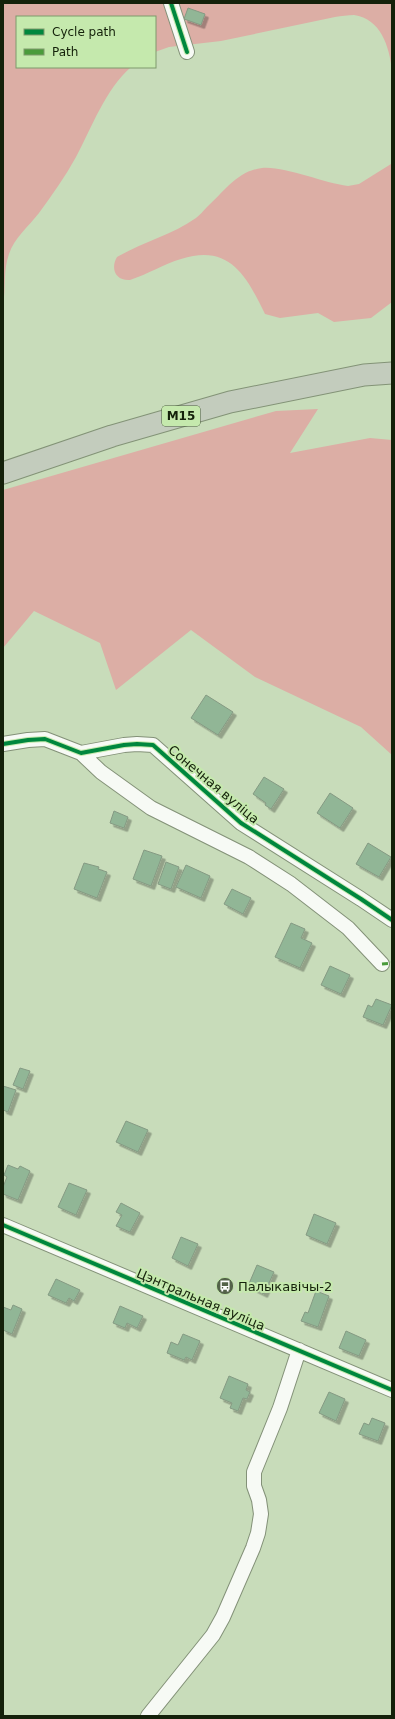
<svg xmlns="http://www.w3.org/2000/svg" width="395" height="1719" viewBox="0 0 395 1719" font-family="'DejaVu Sans',sans-serif">
<style>
.green{fill:#dcaea5}
.building{fill:#91b696;stroke:#859a83;filter:url(#shadow)}
.lines{fill:none;stroke-linecap:round;stroke-linejoin:round}
.minor-casing{stroke:#839178;stroke-width:16}
.highway-casing{stroke:#839377;stroke-width:23}
.minor{stroke:#f7faf5;stroke-width:14}
.highway{stroke:#c3ccbd;stroke-width:21}
.quiet{stroke:#4a9b3b;stroke-width:3;stroke-dasharray:6 3;stroke-linecap:butt}
.cycleway-casing{stroke:#c5e9ad;stroke-width:6}
.cycleway{stroke:#00873e;stroke-width:4}
.labels{text-anchor:middle;stroke-width:4;stroke-linejoin:round;paint-order:stroke}
.shield{fill:#c5e9ad;stroke:#495d3b;stroke-width:1}
.shield-label{font-size:12px;font-weight:bold;fill:#14210a}
.street-label{font-size:13px;fill:#14210a;stroke:#c5e9ad}
.poi-label{font-size:13px;fill:#14210a;stroke:#c5e9ad;text-anchor:start}
</style>
<defs>
<filter id="shadow"><feDropShadow dx="3.5" dy="3.5" stdDeviation="0" flood-color="#0004"/></filter>
</defs>
<rect width="100%" height="100%" fill="#c8dcba"/>
<!-- green -->
<path class="green" d="M 3,3 L 392,3 L 392,70 C 389,46 381,19 354,15 C 348,15 341,16 335,17 L 221,41 L 169,47 L 155,52 L 155,17 L 17,17 L 17,67 L 131,67 C 105,90 92,127 76,157 C 65,177 52,195 39,213 C 29,226 14,238 9,254 C 3,270 6,289 3,306 Z
M 391,164 L 392,302 L 371,318 L 334,322 L 318,313 L 280,318 L 265,314 C 247,277 230,243 181,259 C 164,264 148,274 130,280 C 116,281 110,269 117,257 C 143,242 172,235 196,218 C 200,215 203,211 207,207 C 224,192 237,171 262,168 C 285,166 323,183 348,186 L 359,184 Z
M 318,409 L 290,453 L 370,438 L 392,440 L 392,755 L 361,727 L 255,677 L 191,630 L 116,690 L 100,643 L 34,611 L 3,648 L 3,490 L 276,411 Z"/>
<!-- building -->
<path class="building" d="M 188,8 L 205,14 L 201,25 L 184,19 Z
M 206,695 L 233,712 L 218,735 L 191,718 Z
M 264,777 L 284,789 L 271,809 L 265,805 L 266,803 L 253,794 Z
M 330,793 L 353,808 L 340,828 L 317,813 Z
M 114,811 L 128,817 L 124,828 L 110,823 Z
M 368,843 L 391,857 L 379,877 L 356,864 Z
M 144,850 L 162,856 L 151,886 L 133,879 Z
M 166,862 L 179,867 L 171,889 L 158,884 Z
M 84,863 L 99,867 L 98,869 L 107,872 L 97,898 L 74,889 Z
M 186,865 L 210,876 L 201,898 L 176,887 Z
M 232,889 L 251,898 L 243,914 L 224,904 Z
M 291,923 L 305,929 L 301,938 L 312,943 L 300,968 L 275,957 Z
M 330,966 L 350,975 L 341,994 L 321,985 Z
M 376,999 L 392,1005 L 383,1025 L 363,1017 L 368,1005 L 372,1007 Z
M 20,1068 L 30,1071 L 23,1089 L 13,1085 Z
M 3,1086 L 16,1090 L 8,1112 L 3,1110 Z
M 126,1121 L 148,1130 L 138,1152 L 116,1142 Z
M 8,1165 L 18,1169 L 20,1166 L 30,1171 L 18,1200 L 3,1194 L 3,1187 L 7,1177 L 4,1175 Z
M 69,1183 L 87,1190 L 76,1215 L 58,1207 Z
M 121,1203 L 140,1213 L 130,1232 L 116,1226 L 122,1215 L 116,1212 Z
M 314,1214 L 336,1223 L 327,1244 L 306,1235 Z
M 181,1237 L 198,1244 L 188,1266 L 172,1258 Z
M 257,1265 L 274,1272 L 264,1294 L 248,1286 Z
M 56,1279 L 80,1290 L 74,1301 L 69,1298 L 66,1303 L 48,1295 Z
M 316,1291 L 329,1296 L 318,1327 L 301,1321 L 305,1312 L 308,1313 Z
M 13,1305 L 22,1309 L 12,1334 L 3,1330 L 3,1307 L 11,1310 Z
M 120,1306 L 143,1316 L 137,1328 L 127,1323 L 125,1328 L 113,1323 Z
M 346,1331 L 366,1340 L 359,1356 L 339,1348 Z
M 183,1334 L 200,1341 L 192,1360 L 186,1357 L 184,1360 L 167,1353 L 171,1342 L 178,1345 Z
M 229,1376 L 248,1384 L 246,1390 L 250,1392 L 247,1399 L 243,1398 L 238,1411 L 230,1408 L 232,1403 L 220,1398 Z
M 329,1392 L 345,1399 L 336,1421 L 319,1413 Z
M 372,1418 L 385,1423 L 378,1441 L 359,1434 L 364,1423 L 369,1425 Z"/>
<g class="lines">
<defs>
<path id="minor" d="M 171,3 L 187,52
M 3,744 L 28,740 L 45,739 L 81,753 L 124,745 L 137,744 L 153,745 L 241,823 L 361,899 L 392,920
M 81,753 L 101,772 L 151,808 L 249,857 L 291,884 L 348,928 L 382,964
M 3,1225 L 392,1390
M 148,1716 L 213,1635 L 223,1617 L 253,1548 L 258,1533 L 261,1514 L 259,1500 L 254,1486 L 254,1472 L 280,1408 L 299,1350"/>
<path id="highway" d="M 3,473 L 112,436 L 230,402 L 364,375 L 392,373"/>
</defs>
<!-- minor casing -->
<use href="#minor" class="minor-casing"/>
<!-- highway casing -->
<use href="#highway" class="highway-casing"/>
<!-- minor -->
<use href="#minor" class="minor"/>
<!-- highway -->
<use href="#highway" class="highway"/>
<!-- quiet -->
<path class="quiet" d="M 382,964 L 392,963"/>
<defs>
<path id="cycleway" d="M 171,3 L 187,52
M 3,744 L 28,740 L 45,739 L 81,753 L 124,745 L 137,744 L 153,745 L 241,823 L 361,899 L 392,920
M 3,1225 L 392,1390"/>
</defs>
<!-- cycleway casing -->
<use href="#cycleway" class="cycleway-casing"/>
<!-- cycleway -->
<use href="#cycleway" class="cycleway"/>
</g>
<!-- icons -->
<defs>
<symbol id="bus-disc" viewBox="-11 -11 22 22"><circle r="9.5" fill="#536248" stroke="#c5e9ad"/><path d="M-5-6H5V4H4V6H2V4H-2V6H-4V4H-5ZM-3.5-4V0h7V-4ZM-3.5 1.2v1.5H-2V1.2ZM2 1.2v1.5H3.5V1.2Z" fill="#fff"/></symbol>
</defs>
<g fill-rule="evenodd">
<use href="#bus-disc" x="215" y="1276" width="20" height="20"/>
</g>
<g class="labels">
<!-- shield labels -->
<rect class="shield" x="162" y="406" width="38" height="20" rx="3"/>
<g class="shield-label">
<text x="181" y="420">М15</text>
</g>
<!-- street labels -->
<g class="street-label">
<text transform="translate(214 784) rotate(40)" y="5">Сонечная вуліца</text>
<text transform="translate(201 1299) rotate(23)" y="5">Цэнтральная вуліца</text>
</g>
<!-- poi labels -->
<g class="poi-label">
<text x="238" y="1291">Палыкавічы-2</text>
</g>
</g>
<!-- border -->
<rect width="395" height="1719" fill="none" stroke="#14210a" stroke-width="8"/>
<!-- legend -->
<rect x="16" y="16" width="140" height="52" fill="#c5e9ad" stroke="#7e996c"/>
<rect x="24" y="29" width="20" height="6" fill="#00873e" stroke="#7e996c"/>
<text x="52" y="36" font-size="12" fill="#14210a">Cycle path</text>
<rect x="24" y="49" width="20" height="6" fill="#4a9b3b" stroke="#7e996c"/>
<text x="52" y="56" font-size="12" fill="#14210a">Path</text>
</svg>
